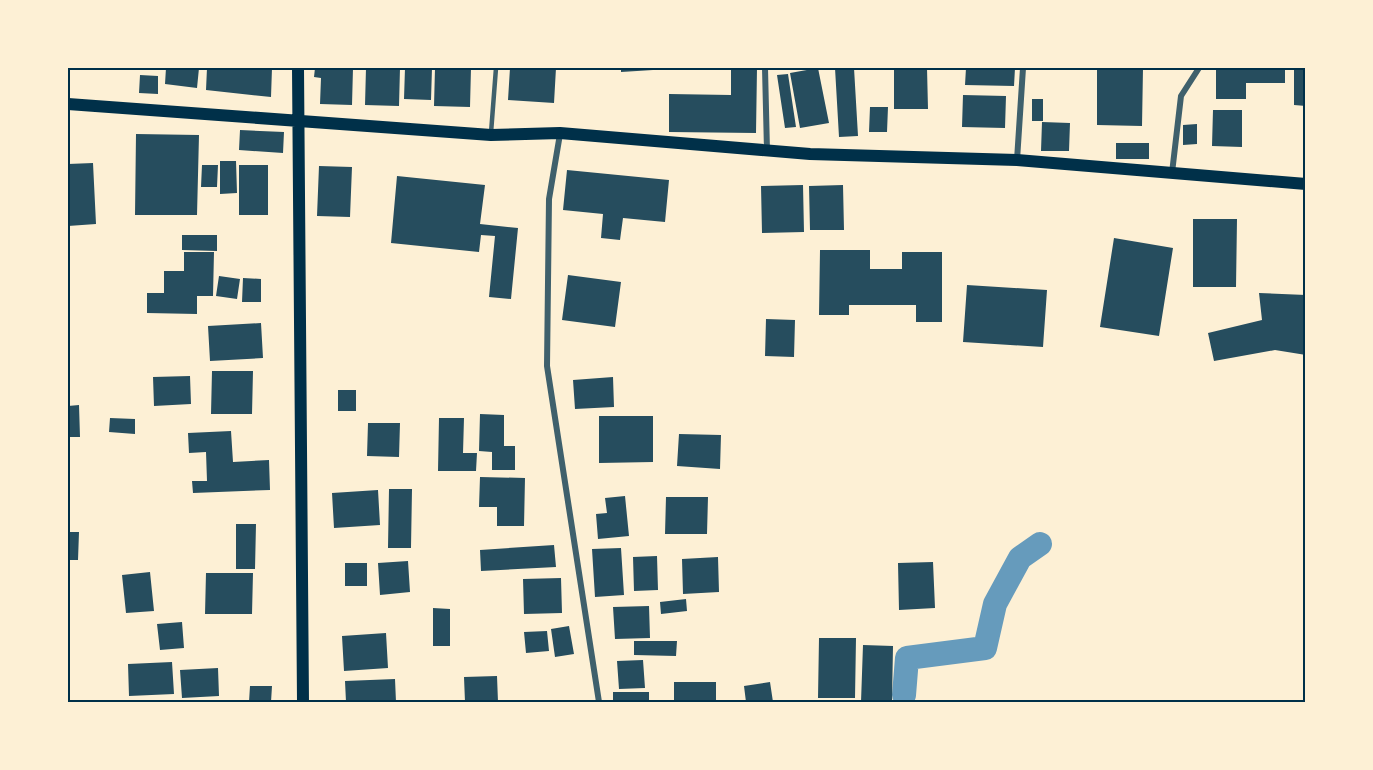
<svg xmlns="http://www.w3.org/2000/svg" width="1373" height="770" viewBox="0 0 1373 770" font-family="'DM Sans',sans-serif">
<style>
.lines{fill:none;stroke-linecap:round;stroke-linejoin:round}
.canal{stroke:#669bbc;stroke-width:24}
.building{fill:#264d5e}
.service{stroke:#3f606c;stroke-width:4.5}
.minor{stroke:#3f606c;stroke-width:6}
.secondary{stroke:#003049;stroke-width:12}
.neatline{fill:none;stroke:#003049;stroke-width:2}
</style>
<rect width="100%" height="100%" fill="#fdf0d5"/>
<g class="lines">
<!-- canal -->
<path class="canal" d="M 904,695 L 907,658 L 985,648 L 995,604 L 1020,558 L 1040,544"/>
</g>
<!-- building -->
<path class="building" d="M 166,68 L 199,68 L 197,88 L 165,84 Z
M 207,68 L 272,68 L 271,97 L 206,90 Z
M 315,68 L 353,68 L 352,105 L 320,104 L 321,78 L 314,77 Z
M 366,68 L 400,68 L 399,106 L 365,105 Z
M 405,68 L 432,68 L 431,100 L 404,99 Z
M 435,68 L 471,68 L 470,107 L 434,106 Z
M 510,68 L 556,68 L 554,103 L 508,100 Z
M 621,68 L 653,68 L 653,70 L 621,72 Z
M 731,68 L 757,68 L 756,133 L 669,132 L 669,94 L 731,95 Z
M 818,68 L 829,123 L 800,128 L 790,73 Z
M 835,68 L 854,68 L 858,136 L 839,137 Z
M 894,68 L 927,68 L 928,109 L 894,109 Z
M 966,68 L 1015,68 L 1014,86 L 965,85 Z
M 1097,68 L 1143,68 L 1142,126 L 1097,125 Z
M 1216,68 L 1285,68 L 1285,83 L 1246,83 L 1246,99 L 1216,99 Z
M 1294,68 L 1306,68 L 1306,106 L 1294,105 Z
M 788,74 L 796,127 L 785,128 L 777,75 Z
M 140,75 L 158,76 L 158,94 L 139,93 Z
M 963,95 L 1006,96 L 1005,128 L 962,127 Z
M 1032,99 L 1043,99 L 1043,121 L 1032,121 Z
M 870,107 L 888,107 L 887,132 L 869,132 Z
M 1213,110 L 1242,110 L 1242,147 L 1212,146 Z
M 1042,122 L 1070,123 L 1069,151 L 1041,151 Z
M 1197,124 L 1197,144 L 1183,145 L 1183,125 Z
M 240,130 L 284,132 L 283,153 L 239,150 Z
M 136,134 L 199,135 L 197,215 L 135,215 Z
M 1116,143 L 1149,143 L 1149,159 L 1116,159 Z
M 220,161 L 236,161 L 237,193 L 220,194 Z
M 93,163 L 96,224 L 68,226 L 68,164 Z
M 202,165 L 218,165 L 217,187 L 201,187 Z
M 239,165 L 268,165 L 268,215 L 239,215 Z
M 319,166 L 352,167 L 350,217 L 317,216 Z
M 567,170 L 669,180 L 665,222 L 623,218 L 620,240 L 601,238 L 603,214 L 563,210 Z
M 397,176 L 485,185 L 480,224 L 518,228 L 511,299 L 489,297 L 495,236 L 481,235 L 479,252 L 391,243 Z
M 803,185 L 804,232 L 762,233 L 761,186 Z
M 843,185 L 844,230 L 810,230 L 809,186 Z
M 1193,219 L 1237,219 L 1236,287 L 1193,287 Z
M 182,235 L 217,235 L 217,251 L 182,250 Z
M 1114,238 L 1173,248 L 1159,336 L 1100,327 Z
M 820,250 L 870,250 L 870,269 L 902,269 L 902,252 L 942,252 L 942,322 L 916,322 L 916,305 L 849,305 L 849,315 L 819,315 Z
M 184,252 L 214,252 L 213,296 L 197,296 L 197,314 L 147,313 L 147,293 L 164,293 L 164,271 L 184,271 Z
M 568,275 L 621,282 L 615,327 L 562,320 Z
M 219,276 L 240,279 L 237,299 L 216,296 Z
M 243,278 L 261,279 L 261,302 L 242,302 Z
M 967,285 L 1047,290 L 1043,347 L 963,342 Z
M 1259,293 L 1306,295 L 1306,355 L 1275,350 L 1214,361 L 1208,333 L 1262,320 Z
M 766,319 L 795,320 L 794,357 L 765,356 Z
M 261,323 L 263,358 L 210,361 L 208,326 Z
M 212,371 L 253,371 L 252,414 L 211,414 Z
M 190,376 L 191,404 L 154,406 L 153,377 Z
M 613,377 L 614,407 L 575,409 L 573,380 Z
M 338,390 L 356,390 L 356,411 L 338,411 Z
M 79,405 L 80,437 L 68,437 L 68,406 Z
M 480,414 L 504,415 L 504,446 L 515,446 L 515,470 L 492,470 L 492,452 L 479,451 Z
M 599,416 L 653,416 L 653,462 L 599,463 Z
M 110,418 L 135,419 L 135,434 L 109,432 Z
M 439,418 L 464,418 L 463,453 L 477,453 L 476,471 L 438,471 Z
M 368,423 L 400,423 L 399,457 L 367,456 Z
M 231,431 L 233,462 L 269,460 L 270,490 L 193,493 L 192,481 L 207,481 L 206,452 L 189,453 L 188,433 Z
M 679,434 L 721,435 L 720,469 L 677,466 Z
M 480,477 L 525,478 L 524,526 L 497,526 L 497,507 L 479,507 Z
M 389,489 L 412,489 L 411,548 L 388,548 Z
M 378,490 L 380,525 L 334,528 L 332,493 Z
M 625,496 L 629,536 L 598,539 L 596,514 L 607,513 L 605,498 Z
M 666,497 L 708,497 L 707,534 L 665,534 Z
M 236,524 L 256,524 L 255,569 L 236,569 Z
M 68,532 L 79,532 L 78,560 L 68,560 Z
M 554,545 L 556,567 L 481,571 L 480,550 Z
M 621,548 L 624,595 L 595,597 L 592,549 Z
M 657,556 L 658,590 L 634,591 L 633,557 Z
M 718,557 L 719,592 L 683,594 L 682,559 Z
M 408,561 L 410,592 L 380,595 L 378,563 Z
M 933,562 L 935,608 L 899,610 L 898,563 Z
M 345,563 L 367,563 L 367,586 L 345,586 Z
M 150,572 L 154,611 L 126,613 L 122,575 Z
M 206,573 L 253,573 L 252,614 L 205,614 Z
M 561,578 L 562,613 L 524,614 L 523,579 Z
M 686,599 L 687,611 L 661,614 L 660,602 Z
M 649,606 L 650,638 L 615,639 L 613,607 Z
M 433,608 L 450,609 L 450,646 L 433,646 Z
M 182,622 L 184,648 L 160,650 L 157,624 Z
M 569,626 L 574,654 L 555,657 L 551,629 Z
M 547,631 L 549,651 L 526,653 L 524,632 Z
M 386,633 L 388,668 L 344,671 L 342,636 Z
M 819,638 L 856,638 L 855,698 L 818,698 Z
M 634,641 L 677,641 L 676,656 L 634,655 Z
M 863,645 L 893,646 L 892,702 L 861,702 Z
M 643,660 L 645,688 L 619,689 L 617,661 Z
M 172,662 L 174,694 L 129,696 L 128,664 Z
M 218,668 L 219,696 L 182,698 L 180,670 Z
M 497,676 L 498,702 L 465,702 L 464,677 Z
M 395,679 L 396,702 L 346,702 L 345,681 Z
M 674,682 L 716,682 L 716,702 L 674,702 Z
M 770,682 L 773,702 L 746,702 L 744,686 Z
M 250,686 L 272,686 L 271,702 L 249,702 Z
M 613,692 L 649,692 L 649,702 L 613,702 Z"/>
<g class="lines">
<!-- service -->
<path class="service" d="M 491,133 L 496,68"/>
<!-- minor -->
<path class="minor" d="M 765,68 L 767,151
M 560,134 L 549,199 L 547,366 L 599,702
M 1017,160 L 1023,68
M 1172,173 L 1181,96 L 1199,68"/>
<!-- secondary -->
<path class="secondary" d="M 298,68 L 303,702
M 68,104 L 491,135 L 560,133 L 810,154 L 1017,160 L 1306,184"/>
</g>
<!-- border -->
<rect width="1373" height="770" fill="none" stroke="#fdf0d5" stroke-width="138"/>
<rect x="69" y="69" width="1235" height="632" class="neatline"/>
</svg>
